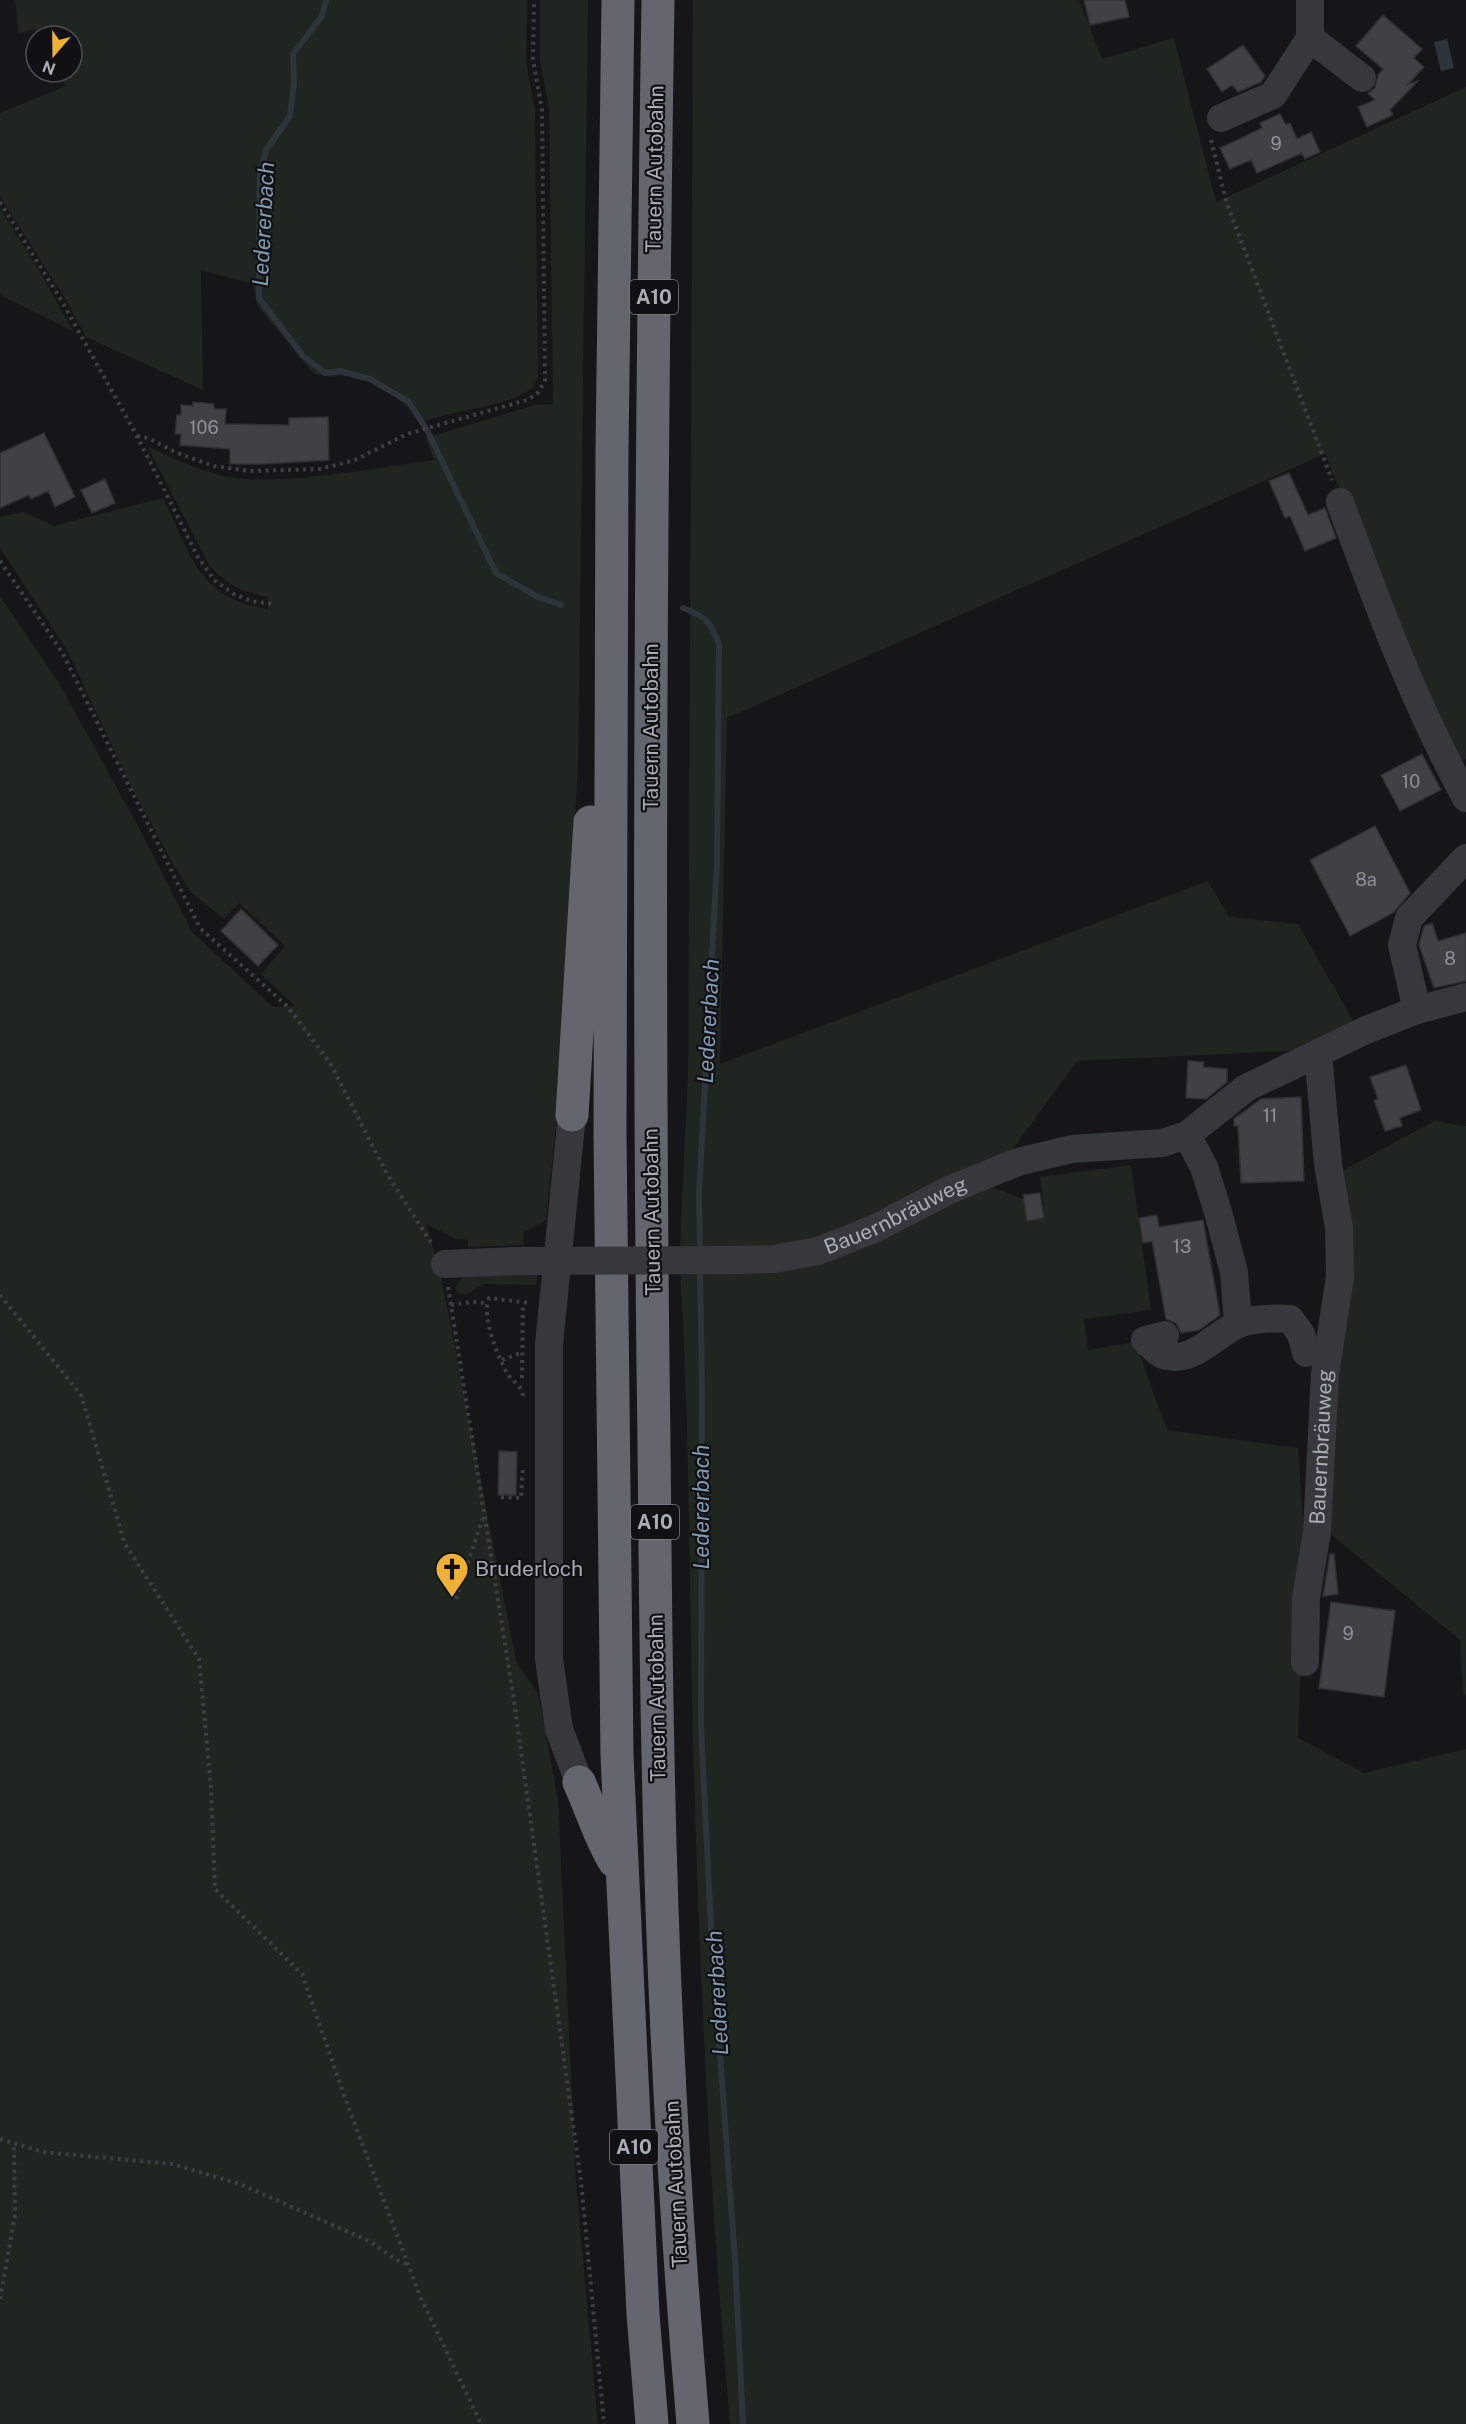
<svg xmlns="http://www.w3.org/2000/svg" width="1466" height="2424" viewBox="0 0 1466 2424" font-family="'Public Sans',sans-serif">
<style>
.green{fill:#1e261f}
.water{fill:#2c353c}
.lines{fill:none;stroke-linecap:round;stroke-linejoin:round}
.stream{stroke:#2c353c;stroke-width:6}
.building{fill:#404145;stroke:#303034;stroke-width:1.5}
.path{stroke:#3d3f44;stroke-width:4;stroke-dasharray:3 4.5;stroke-linecap:butt}
.minor{stroke:#37383d;stroke-width:28}
.highway{stroke:#63666e;stroke-width:33}
.minor-bridge{stroke:#37383d;stroke-width:28}
.labels{text-anchor:middle;stroke-width:4.5;stroke-linejoin:round;paint-order:stroke}
.number-label{font-size:18px;fill:#8e929b}
.shield{fill:#111113;stroke:#7b7e86;stroke-width:1.5}
.shield-label{font-size:20px;font-weight:bold;fill:#a8adb8}
.street-label{font-size:21px;fill:#a8adb8;stroke:#111113}
.poi-label{font-size:21px;fill:#a8adb8;stroke:#111113;text-anchor:start}
.water-label{font-size:22px;font-style:italic;fill:#809bb3;stroke:#111113}
</style>
<rect width="100%" height="100%" fill="#161618"/>
<!-- green -->
<path class="green" d="M 15,0 L 527,0 L 526,62 L 535,110 L 538,377 C 536,382 535,386 531,389 C 508,407 452,410 423,422 C 408,406 377,379 354,376 C 338,375 329,379 313,373 L 257,305 L 253,284 L 201,270 L 203,390 L 86,337 L 64,296 L 7,208 L 0,194 L 0,113 L 66,86 L 58,72 L 72,72 L 72,36 L 38,36 L 34,29 L 19,33 Z
M 540,0 L 588,0 L 578,766 L 558,1106 L 546,1220 L 523,1233 L 524,1245 L 468,1247 L 468,1240 L 456,1239 L 426,1224 L 440,1272 L 516,1661 L 538,1693 L 558,1800 L 576,2182 L 598,2424 L 0,2424 L 0,596 L 59,683 L 139,828 L 192,932 L 273,1007 L 295,1006 L 261,974 L 285,946 L 239,903 L 224,919 L 191,892 L 173,864 L 129,782 L 67,650 L 0,548 L 0,517 L 24,512 L 53,526 L 163,498 C 190,554 199,599 268,609 L 268,597 C 243,593 226,584 209,565 L 147,446 C 178,460 212,478 247,479 C 306,482 375,468 434,460 L 426,438 L 535,405 L 553,404 L 549,108 L 540,60 Z
M 693,0 L 1079,0 L 1102,59 L 1174,38 L 1216,202 L 1466,87 L 1466,759 L 1455,764 L 1325,454 L 727,718 L 720,1064 L 1208,881 L 1229,917 L 1298,924 L 1356,1026 L 1307,1050 L 1077,1061 L 1004,1161 L 883,1214 L 786,1248 L 680,1247 L 688,1074 Z
M 0,208 L 43,277 L 73,331 L 0,295 Z
M 1434,1121 L 1466,1126 L 1466,1696 L 1463,1693 L 1460,1640 L 1324,1529 L 1335,1175 Z
M 1131,1165 L 1151,1310 L 1084,1319 L 1088,1350 L 1135,1342 L 1167,1430 L 1298,1448 L 1305,1551 L 1298,1738 L 1364,1773 L 1466,1749 L 1466,2424 L 730,2424 C 710,2197 699,1968 693,1740 C 689,1583 690,1426 680,1269 L 750,1270 L 982,1184 L 1044,1206 L 1040,1177 Z
M 538,1272 L 536,1285 L 483,1284 L 470,1293 L 457,1294 L 456,1287 L 463,1276 Z"/>
<!-- water -->
<path class="water" d="M 1447,39 L 1454,68 L 1441,71 L 1434,42 Z"/>
<g class="lines">
<!-- stream -->
<path class="stream" d="M 326,0 L 322,16 L 293,54 L 294,83 L 290,116 L 266,150 L 260,173 L 259,254 L 259,298 L 303,356 L 325,373 L 340,371 L 370,379 L 409,402 L 427,430 L 496,573 L 538,597 L 561,605
M 683,608 C 705,616 711,622 719,644 L 717,862 L 699,1194 L 700,1254
M 700,1267 L 702,1392 L 701,1726 L 711,1929 L 735,2260 L 743,2424"/>
</g>
<!-- building -->
<path class="building" d="M 1084,0 L 1125,0 L 1129,17 L 1090,25 Z
M 1383,15 L 1422,49 L 1414,58 L 1424,67 L 1408,84 L 1418,81 L 1390,110 L 1393,115 L 1367,127 L 1358,107 L 1375,100 L 1368,93 L 1375,88 L 1378,75 L 1383,69 L 1356,46 Z
M 1243,45 L 1265,76 L 1261,82 L 1238,92 L 1232,85 L 1222,92 L 1207,69 Z
M 1280,114 L 1286,125 L 1290,123 L 1297,139 L 1311,132 L 1320,152 L 1305,159 L 1302,153 L 1257,173 L 1251,160 L 1230,169 L 1220,148 L 1262,128 L 1260,123 Z
M 193,402 L 214,404 L 214,409 L 226,409 L 225,424 L 289,425 L 289,418 L 328,417 L 329,460 L 263,464 L 230,464 L 230,449 L 180,445 L 181,434 L 175,434 L 177,415 L 181,415 L 181,405 L 193,406 Z
M 44,433 L 75,497 L 55,507 L 48,491 L 31,499 L 29,495 L 0,508 L 0,453 Z
M 1289,473 L 1308,515 L 1325,508 L 1336,538 L 1305,551 L 1290,516 L 1285,518 L 1269,481 Z
M 105,479 L 115,503 L 92,513 L 81,490 Z
M 1422,754 L 1441,790 L 1400,811 L 1381,775 Z
M 1375,826 L 1410,893 L 1393,913 L 1350,936 L 1310,860 Z
M 241,909 L 278,945 L 258,966 L 221,931 Z
M 1432,923 L 1438,941 L 1466,933 L 1466,981 L 1434,988 L 1419,945 L 1424,926 Z
M 1188,1061 L 1204,1062 L 1203,1067 L 1227,1069 L 1227,1082 L 1206,1099 L 1186,1098 Z
M 1406,1065 L 1421,1110 L 1400,1118 L 1402,1126 L 1385,1131 L 1374,1100 L 1378,1099 L 1370,1077 Z
M 1301,1097 L 1304,1181 L 1241,1183 L 1238,1126 L 1234,1126 L 1234,1119 L 1261,1099 Z
M 1040,1193 L 1044,1218 L 1027,1221 L 1023,1195 Z
M 1157,1215 L 1159,1227 L 1203,1220 L 1220,1315 L 1199,1330 L 1181,1333 L 1176,1323 L 1166,1319 L 1152,1241 L 1143,1243 L 1139,1218 Z
M 499,1451 L 517,1452 L 516,1495 L 498,1495 Z
M 1330,1554 L 1334,1554 L 1338,1594 L 1323,1596 Z
M 1331,1602 L 1395,1611 L 1384,1697 L 1319,1688 Z"/>
<g class="lines">
<!-- path -->
<path class="path" d="M 1211,140 L 1227,204 L 1332,480
M 0,202 L 60,298 L 137,436 L 198,557 L 214,580 L 234,594 L 251,601 L 272,604
M 137,436 L 148,438 L 177,453 L 214,466 L 250,471 L 320,469 L 355,460 L 407,434 L 527,400 L 537,394 L 545,381 L 542,110 L 533,60 L 534,0
M 0,561 L 62,652 L 200,928 L 287,1006 L 330,1063 L 387,1174 L 432,1244
M 448,1287 L 513,1694 L 581,2181 L 604,2424
M 0,1295 L 81,1395 L 125,1544 L 199,1659 L 211,1788 L 215,1889 L 302,1974 L 345,2098 L 420,2296 L 481,2424
M 451,1305 L 470,1302 L 487,1303
M 502,1360 L 523,1352
M 522,1378 L 523,1304
M 523,1396 C 522,1386 512,1381 507,1373 C 498,1357 481,1316 489,1298 L 529,1303
M 501,1497 L 521,1498 L 523,1467
M 456,1599 L 484,1514
M 0,2139 L 43,2152 L 172,2164 L 240,2184 L 371,2242 L 396,2260 L 407,2264
M 0,2299 L 15,2215 L 14,2144"/>
<!-- minor -->
<g class="minor">
<path d="M 1310,38 L 1362,78"/>
<path d="M 1221,118 L 1273,95 L 1310,38 L 1310,0"/>
<path d="M 1340,502 C 1377,603 1414,703 1466,798"/>
<path d="M 1417,1010 L 1402,945 L 1409,918 L 1466,858"/>
<path d="M 572,1115 L 549,1344 L 549,1659 L 559,1729 L 579,1782"/>
<path d="M 1187,1135 L 1204,1167 L 1218,1212 L 1234,1272 L 1238,1324"/>
<path id="s1" d="M 738,1260 L 774,1259 L 818,1251 L 874,1229 L 949,1190 L 1018,1162 L 1072,1149 L 1162,1143 L 1187,1135 L 1246,1088 L 1366,1030 L 1417,1010 L 1466,997"/>
<path d="M 445,1264 L 516,1261"/>
<path d="M 1165,1335 L 1145,1340 C 1150,1345 1157,1352 1163,1355 C 1193,1365 1214,1334 1239,1324 C 1255,1318 1273,1318 1290,1319 L 1301,1334 L 1306,1353"/>
<path id="s2" d="M 1305,1662 L 1306,1598 L 1317,1532 L 1325,1374 L 1340,1277 L 1339,1228 L 1328,1164 L 1318,1053"/>
</g>
<!-- highway -->
<path class="highway" d="M 618,0 L 612,449 L 610,1134 L 617,1755 L 643,2314 L 652,2424
M 658,0 C 651,455 648,910 653,1365 C 655,1495 655,1625 658,1755 C 662,1978 674,2202 693,2424
M 572,1115 L 590,822
M 579,1782 C 591,1808 599,1836 614,1861"/>
<!-- minor-bridge -->
<path class="minor-bridge" d="M 516,1261 L 738,1260"/>
</g>
<!-- icons -->
<defs>
<symbol id="church-pin" viewBox="-11 -11 22 30"><path d="M0 17L-7.5 6A9.5 9.5 0 1 1 7.5 6Z" fill="#f0b137" stroke="#111113"/><path d="M-1.2-6h2.4v3.5h3.3v2.4h-3.3V6h-2.4V-.1h-3.3v-2.4h3.3Z" fill="#111"/></symbol>
</defs>
<g fill-rule="evenodd">
<use href="#church-pin" x="433" y="1550" width="38" height="52"/>
</g>
<g class="labels">
<!-- number labels -->
<g class="number-label">
<text x="1276" y="150">9</text>
<text x="204" y="434">106</text>
<text x="1411" y="788">10</text>
<text x="1366" y="886">8a</text>
<text x="1450" y="965">8</text>
<text x="1270" y="1122">11</text>
<text x="1182" y="1253">13</text>
<text x="1348" y="1640">9</text>
</g>
<!-- shield labels -->
<g class="shield">
<rect x="630" y="280" width="48" height="34" rx="4.5"/>
<rect x="631" y="1505" width="48" height="34" rx="4.5"/>
<rect x="610" y="2130" width="48" height="34" rx="4.5"/>
</g>
<g class="shield-label">
<text x="654" y="304">A10</text>
<text x="655" y="1529">A10</text>
<text x="634" y="2154">A10</text>
</g>
<!-- street labels -->
<g class="street-label">
<text transform="translate(655 169) rotate(-89)" y="7">Tauern Autobahn</text>
<text transform="translate(651 727) rotate(-90)" y="7">Tauern Autobahn</text>
<text transform="translate(652 1212) rotate(-91)" y="7">Tauern Autobahn</text>
<text dy="7" stroke="none"><textPath href="#s1" startOffset="166">Bauernbräuweg</textPath></text>
<text dy="7" stroke="none"><textPath href="#s2" startOffset="216">Bauernbräuweg</textPath></text>
<text transform="translate(657 1698) rotate(-91)" y="7">Tauern Autobahn</text>
<text transform="translate(676 2184) rotate(-93)" y="7">Tauern Autobahn</text>
</g>
<!-- poi labels -->
<g class="poi-label">
<text x="475" y="1576">Bruderloch</text>
</g>
<!-- water labels -->
<g class="water-label">
<text transform="translate(263 224) rotate(-87)" y="8">Ledererbach</text>
<text transform="translate(708 1021) rotate(-87)" y="8">Ledererbach</text>
<text transform="translate(701 1507) rotate(-90)" y="8">Ledererbach</text>
<text transform="translate(717 1993) rotate(-93)" y="8">Ledererbach</text>
</g>
</g>
<!-- north arrow -->
<g transform="translate(54 54) rotate(200)"><circle r="28" fill="#111113" stroke="#4d4f55" stroke-width="1.5"/>
<path d="M0-4.5L10 22L0 15L-10 22Z" fill="#f0b137"/>
<text y="-9" font-size="16" font-weight="bold" text-anchor="middle" fill="#a8adb8">N</text>
</g>
</svg>
